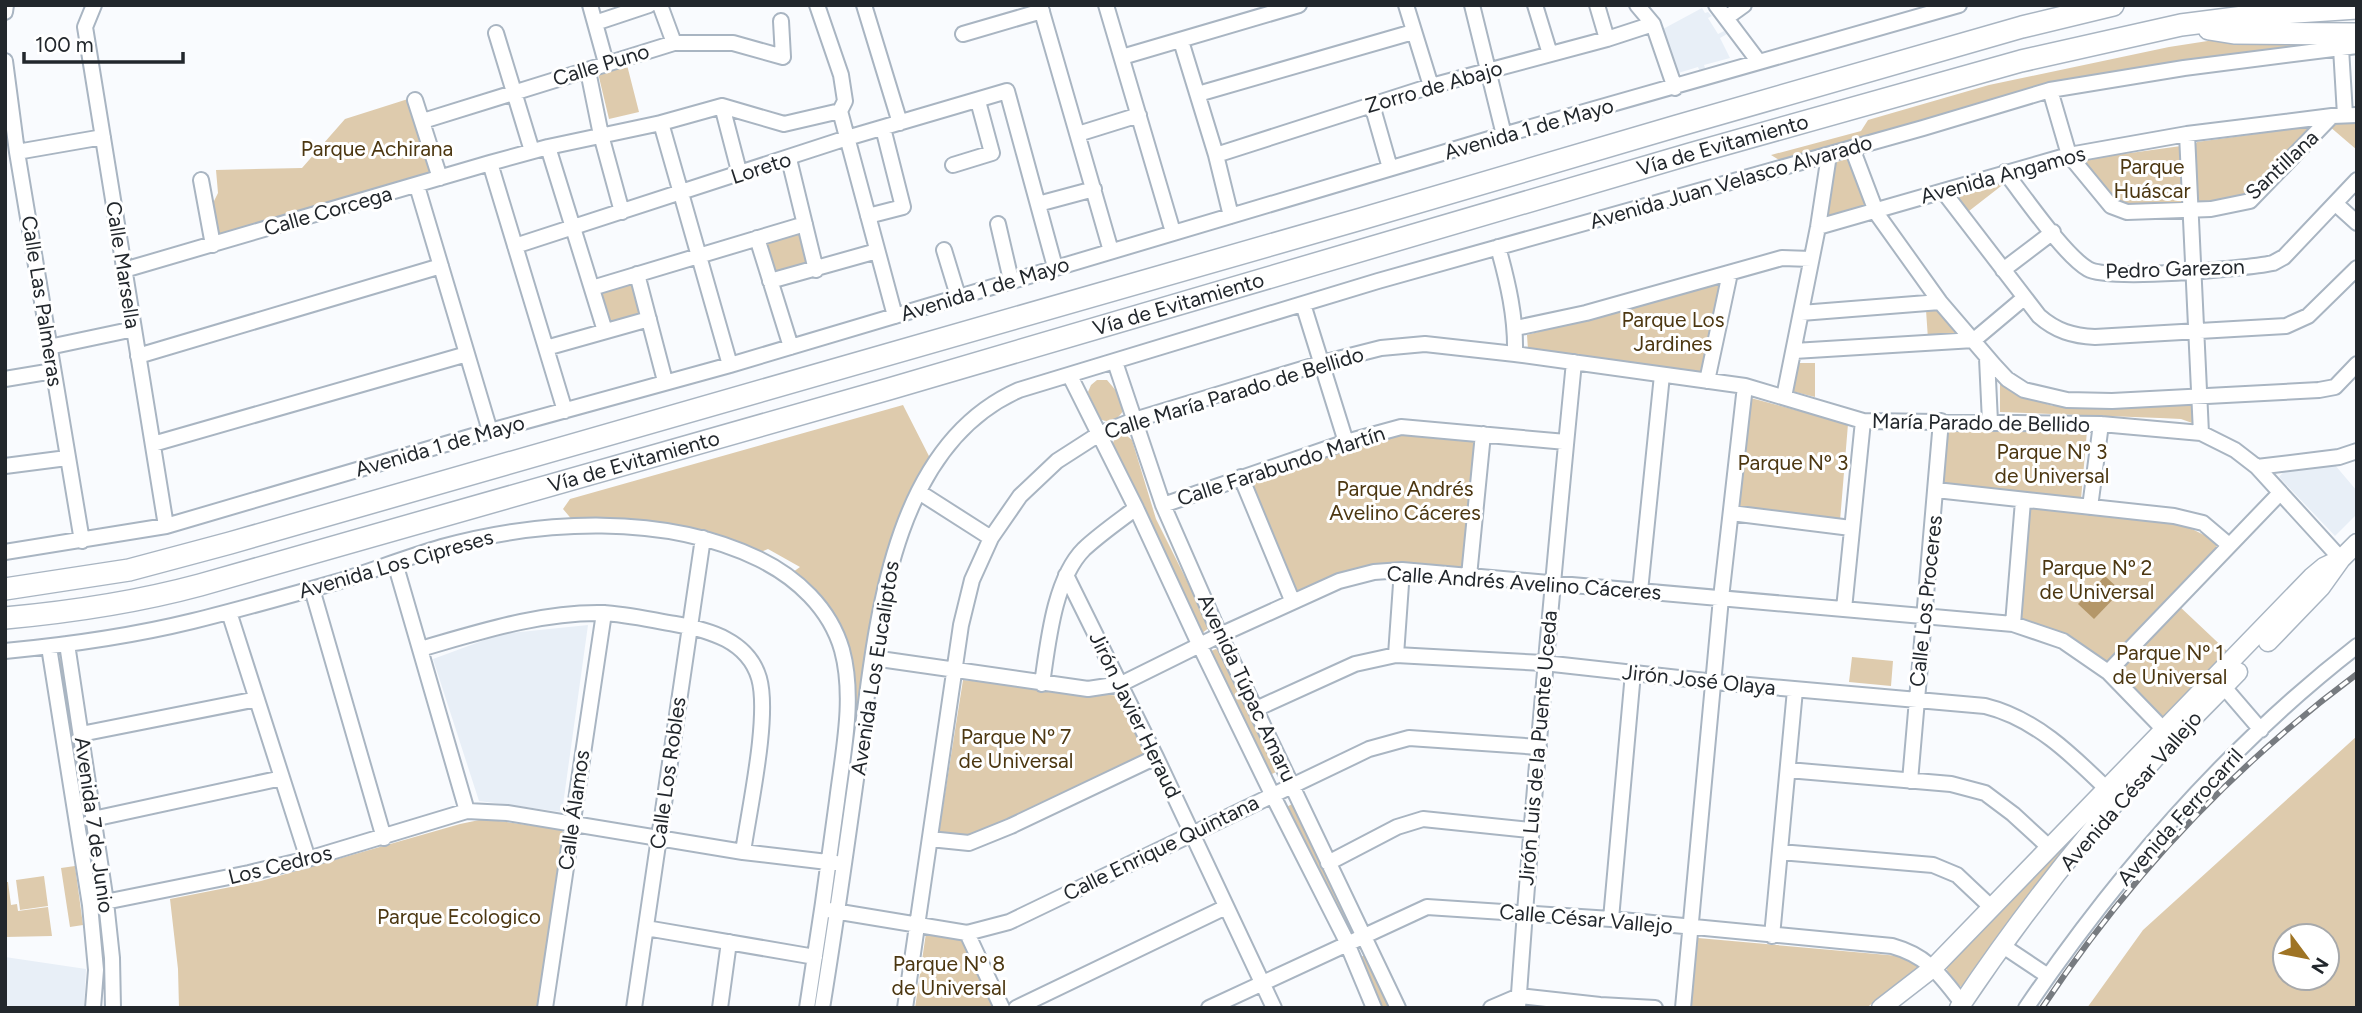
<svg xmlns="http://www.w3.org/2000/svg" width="2362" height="1013" viewBox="0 0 2362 1013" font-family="Figtree,sans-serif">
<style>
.built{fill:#e8eff7}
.green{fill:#decbad;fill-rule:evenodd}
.water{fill:#b49769}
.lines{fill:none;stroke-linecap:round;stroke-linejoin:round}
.minor-casing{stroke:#a9b5c2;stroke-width:18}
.major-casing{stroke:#a9b5c2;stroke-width:21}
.highway-casing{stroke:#a9b5c2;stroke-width:24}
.minor{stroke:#fff;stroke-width:14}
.major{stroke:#fff;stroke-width:18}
.highway{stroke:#fff;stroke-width:21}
.rail-casing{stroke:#777b80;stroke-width:6}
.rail{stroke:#fff;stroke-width:3.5;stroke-dasharray:10;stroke-linecap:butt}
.labels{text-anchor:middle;stroke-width:6;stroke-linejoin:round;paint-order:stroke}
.street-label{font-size:21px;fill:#22272c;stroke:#fff}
.park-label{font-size:21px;fill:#4c3711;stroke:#fff}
</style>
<rect width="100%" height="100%" fill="#f9fbfe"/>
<!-- built -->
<path class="built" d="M 1702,8 L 1705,13 L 1708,12 L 1712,16 L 1708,18 L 1718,34 L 1724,31 L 1727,34 L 1720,38 L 1730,58 L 1704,65 L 1706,71 L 1700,72 L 1698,67 L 1675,74 L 1663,29 Z
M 2335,465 L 2357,491 L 2357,514 L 2335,536 L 2279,477 L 2288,467 Z
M 588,625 L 562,812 L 479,801 L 433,659 L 501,634 Z
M 5,957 L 86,969 L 84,1008 L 21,1008 L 5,1005 Z"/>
<!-- green -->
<path class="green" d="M 2227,38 L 2330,44 L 2178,62 L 2040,86 L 1865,139 L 1781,161 L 1771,155 L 1861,131 L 1868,120 L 1989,85 L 2169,47 Z
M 627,65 L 639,112 L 609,119 L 598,73 Z
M 408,99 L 433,172 L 217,239 L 211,207 L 218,193 L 216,170 L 302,168 L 345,119 Z
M 2357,122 L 2357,150 L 2329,126 L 2338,123 Z
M 2313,126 L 2251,196 L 2202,205 L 2198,202 L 2195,145 L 2197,142 Z
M 2181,146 L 2186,206 L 2119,206 L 2084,163 L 2087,159 Z
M 1852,157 L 1869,205 L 1826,217 L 1831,164 Z
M 2003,182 L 2005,183 L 1969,211 L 1958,197 Z
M 802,233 L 812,267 L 774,278 L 765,243 Z
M 637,280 L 646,315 L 607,326 L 595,292 Z
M 1723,281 L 1701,372 L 1528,350 L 1527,335 Z
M 1926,310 L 1944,310 L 1962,336 L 1928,339 Z
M 1797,363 L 1815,363 L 1815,397 L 1791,391 Z
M 2000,378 L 2019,395 L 2053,406 L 2194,402 L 2195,424 L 2181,419 L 2160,418 L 2000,412 Z
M 1097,380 L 1107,380 L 1118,393 L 1123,411 C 1117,420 1111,424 1100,419 L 1088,392 L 1091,385 Z
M 1747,397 L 1848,424 L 1840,521 L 1736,509 Z
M 903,405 L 932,462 C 903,508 890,539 878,592 L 839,854 L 836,854 L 850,659 L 793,572 L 800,567 L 768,549 L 758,553 L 574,522 L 563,509 L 570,499 Z
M 2087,431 L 2081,499 L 1943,483 L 1947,432 Z
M 1120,435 L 1126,435 L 1132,440 L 1156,519 L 1210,627 L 1201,634 L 1112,446 L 1114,440 Z
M 1400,435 L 1478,441 L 1466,570 L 1335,575 L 1297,592 L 1250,481 Z
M 2025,506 L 2184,525 L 2216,541 L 2217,548 L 2108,668 L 2015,619 Z
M 2178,605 L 2230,654 L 2166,719 L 2161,719 L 2116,672 Z
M 1216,649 L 1221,653 L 1276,772 L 1268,776 L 1210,655 L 1211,651 Z
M 1852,657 L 1893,661 L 1891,686 L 1849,682 Z
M 64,659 L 100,890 L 92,892 L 54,661 Z
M 963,680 L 1120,696 L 1148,756 L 963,842 L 938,838 Z
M 2357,736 L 2357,1008 L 2087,1008 L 2143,930 ZM 2327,936 L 2327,978 L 2285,978 L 2285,936 Z
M 2104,800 L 2108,803 L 1963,988 C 1955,983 1946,974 1946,964 Z
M 1292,804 L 1348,921 L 1340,924 L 1283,809 Z
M 484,819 L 563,830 L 537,1008 L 179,1008 L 178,969 L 170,899 L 261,881 L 460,824 Z
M 75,866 L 83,925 L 70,927 L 61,868 Z
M 44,876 L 48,906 L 20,910 L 16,880 Z
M 5,882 L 8,882 L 11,905 L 17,904 L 18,911 L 48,907 L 52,936 L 5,937 Z
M 926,933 L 963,937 L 995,1008 L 915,1008 Z
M 1698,938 L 1899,956 L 1917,964 L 1918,970 L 1866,1008 L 1690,1008 Z
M 1365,955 L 1390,1008 L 1380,1008 L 1356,959 Z"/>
<!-- water -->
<path class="water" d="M 2105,576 L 2121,591 L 2094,619 L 2078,604 Z"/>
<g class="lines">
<defs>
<path id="minor" d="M 94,5 L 85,27 L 166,526
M 590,5 L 606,63
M 660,5 L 674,43
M 817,5 L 841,75 L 845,101 L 840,111
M 864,5 L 900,123
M 1040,5 L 1111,251
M 1106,5 L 1173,232
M 1406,5 L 1431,86
M 1472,5 L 1504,135
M 1535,5 L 1550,54
M 1597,5 L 1607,39
M 1637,5 L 1653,24 L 1675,88
M 1716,5 L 1759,62
M 5,12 L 6,5
M 1726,18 L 1744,5
M 595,23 L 649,5
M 496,33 L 532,151
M 963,34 L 1042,11
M 1181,41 L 1216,155 L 1231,216
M 2341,48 L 2345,115
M 1122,57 L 1299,5
M 5,61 L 17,152 L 82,541
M 588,71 L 601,135 L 622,212
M 2050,90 L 2069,155 L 2111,206 L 2127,212 L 2211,209 L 2250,201 L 2332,116
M 1198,94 L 1413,32
M 415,100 L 440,178
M 1372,105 L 1390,168
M 722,106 L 740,175
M 840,111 L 895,316
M 423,121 L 674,43 L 733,43 L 783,57 L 781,21
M 661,123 L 730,365
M 1078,134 L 1139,115
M 2187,134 L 2201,433
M 548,147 L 605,331
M 1852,148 L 1877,214 L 1940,302 L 1994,365 L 2007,379 L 2024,390 L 2067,400 L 2112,401 L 2319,390 L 2335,387 L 2357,364
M 17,152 L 103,137
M 1216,155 L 1431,86 L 1607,39 L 1653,24
M 789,159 L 816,270
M 490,163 L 565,411
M 953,165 L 992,153 L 978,101
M 2005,172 C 2024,196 2064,255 2088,269 C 2108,281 2244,269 2273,263 L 2284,257 L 2357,180
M 201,180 L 213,245
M 417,186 L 490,431
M 1943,191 L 2039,316 C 2056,331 2073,336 2095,337 L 2286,326 L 2308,316 L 2357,268
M 1038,204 L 1094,189
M 2336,204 L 2357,223
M 868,216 L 903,207 L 883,128
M 998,224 L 1011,280
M 1818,227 L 2069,155 L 2187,134 L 2332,116 L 2357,115
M 757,238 L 791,347
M 515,246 L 847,138 L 1007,91 L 1055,267
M 1498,247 C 1508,283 1516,317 1515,354
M 944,250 L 958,296
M 124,270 L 490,163 L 548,147 L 661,123 L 722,106 L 784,124 L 840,111
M 2003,270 L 2053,232
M 637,274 L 665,381
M 770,281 L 877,251
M 592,288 L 805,224
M 1303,304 L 1346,442
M 1801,313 L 1940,302
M 1516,328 L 1586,313 L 1782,258 L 1811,259
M 49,347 L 134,329
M 546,348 L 649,319
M 1794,351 L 1974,340 L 2024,298
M 138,356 L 441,266
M 1987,358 L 1990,422
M 1115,362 L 1163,505 L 1220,635 L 1398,1008
M 1070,376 L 1136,508 L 1200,646 L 1272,794 L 1344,936 L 1374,1008
M 5,379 L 53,371
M 1707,381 L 1730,273
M 1784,397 L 1818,227 L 1829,155
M 153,444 L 467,354
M 5,466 L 67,458
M 2257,467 L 2339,457 L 2357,451
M 1241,477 L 1292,600
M 1936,490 L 2174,516 L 2203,523 L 2229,545
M 919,492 L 991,538
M 1163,505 L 1346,442 L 1401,427 L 1566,442
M 2090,507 L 2101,424
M 1731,513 L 1851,528
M 5,552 L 166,526 L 490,431 L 730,365 L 1496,137 L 1959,5
M 395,563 L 467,811
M 1066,575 L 1156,757 L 1274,1008
M 1469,576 L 1483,434
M 312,589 L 384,838
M 1640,591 L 1662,375
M 1844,609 L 1863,421
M 229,612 L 308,859
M 2013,624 L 2023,501
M 67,644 L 106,902 L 112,958 L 113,1008
M 49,647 L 90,905 L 96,970 L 93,1008
M 420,649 C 480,632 540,612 602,613 C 626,614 651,620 675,624 C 710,630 748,641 759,678 C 770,716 749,810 743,852
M 5,651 C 68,645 132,636 193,621 C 242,609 291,595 340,581 C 374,570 408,557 442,547 C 541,520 664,513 759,559 C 796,577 830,608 842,650 C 855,698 843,752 837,801 C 828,870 818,939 807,1008
M 1396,655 L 1402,570
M 873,658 L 1088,689 L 1121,684 L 1220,635 L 1339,581 L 1374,572 L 1402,570 L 2013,624 L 2063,641 L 2108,672 L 2171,737
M 2108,672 L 2280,493
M 1042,684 C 1048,643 1054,579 1084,549 C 1100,534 1119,521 1136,508
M 2224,687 L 2261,730
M 1256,709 L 1355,664 L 1396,655 L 1544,663 L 1715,682 L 1985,706 C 2038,719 2076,759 2114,796
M 81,734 L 257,699
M 1788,770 L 1951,784 L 1985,793 L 2013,814 L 2050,848
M 1910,781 L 1941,421
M 93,819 L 282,778
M 930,839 L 969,843 L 1011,826 L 1156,757
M 1780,852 L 1933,865 L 1957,875 L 1992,908
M 1328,863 L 1397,827 L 1423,819 L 1530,830
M 90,905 L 249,873 L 308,859 L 467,811 L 507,813 L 743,852 L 836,863
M 828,910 L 967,933 L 1009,922 L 1369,749 L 1409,738 L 1539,747
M 1611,919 L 1633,673
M 646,928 L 815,957
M 967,933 L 1002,1008
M 1772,936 L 1795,690
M 2003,946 L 2048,976
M 545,1008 L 604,613
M 634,1008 L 703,538
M 720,1008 L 729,942
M 822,1008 C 835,929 846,851 857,772 C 875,645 883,450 1019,390 L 1378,281 L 1923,128 L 2050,90 L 2184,68 L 2357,46
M 905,1008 L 961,625 L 972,580 L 991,538 L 1020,496 L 1057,461 L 1099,434 L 1134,420 L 1322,363 L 1381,348 L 1425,344 L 1515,354 L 1745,386 L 1863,421 L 2101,424 L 2201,433 L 2235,450 L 2257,467 L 2341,559
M 1016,1008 L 1226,907
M 1209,1008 L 1427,907 L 1611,919 L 1892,946 C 1928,956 1940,975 1962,1003
M 1491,1008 L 1519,996 L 1600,1005 L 1655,1008
M 1518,1008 C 1533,792 1553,577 1574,362
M 1683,1008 L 1721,598 L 1745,386
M 2026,1008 C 2118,873 2228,746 2357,646"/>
<path id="major" d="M 2268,642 L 2321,587 L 2341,559 L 2357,543
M 1881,1008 L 1934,967 L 2312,577 L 2324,567 L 2341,559
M 1959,1008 C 2018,920 2085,834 2157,756 C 2183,727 2211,700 2238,672"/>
<g id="highway">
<path d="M 2209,29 L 2234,33 L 2357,34"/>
<path d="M 5,589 L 129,570 L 230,543 L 1361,219 L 1677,126 L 2022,27 L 2113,5"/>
<path id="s1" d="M 5,618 C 71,612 137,602 200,585 L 889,389 L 1690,154 L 2021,61 L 2181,25 L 2267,14 L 2357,8"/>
</g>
</defs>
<!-- minor casing -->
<use href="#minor" class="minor-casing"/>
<!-- major casing -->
<use href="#major" class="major-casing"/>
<!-- highway casing -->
<use href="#highway" class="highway-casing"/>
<!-- minor -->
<use href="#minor" class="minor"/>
<!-- major -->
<use href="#major" class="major"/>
<!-- highway -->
<use href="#highway" class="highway"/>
<defs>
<path id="rail" d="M 2042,1008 C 2127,880 2233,766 2357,674"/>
</defs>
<!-- rail casing -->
<use href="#rail" class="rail-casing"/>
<!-- rail -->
<use href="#rail" class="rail"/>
</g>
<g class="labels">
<!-- street labels -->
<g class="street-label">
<text transform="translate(601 65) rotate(-17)" y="7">Calle Puno</text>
<text transform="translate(1434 87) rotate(-16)" y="7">Zorro de Abajo</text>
<text transform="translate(1529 129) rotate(-16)" y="7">Avenida 1 de Mayo</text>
<text dy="7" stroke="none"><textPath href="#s1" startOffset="1783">Vía de Evitamiento</textPath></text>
<text transform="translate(2282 165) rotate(-43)" y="7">Santillana</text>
<text transform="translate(761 168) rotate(-18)" y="7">Loreto</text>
<text transform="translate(2003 175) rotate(-15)" y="7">Avenida Angamos</text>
<text transform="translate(1731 182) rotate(-16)" y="7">Avenida Juan Velasco Alvarado</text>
<text transform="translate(328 211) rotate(-16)" y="7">Calle Corcega</text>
<text transform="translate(123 265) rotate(81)" y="7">Calle Marsella</text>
<text transform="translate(2175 269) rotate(-2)" y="7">Pedro Garezon</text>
<text transform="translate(985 289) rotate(-17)" y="7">Avenida 1 de Mayo</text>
<text transform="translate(42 301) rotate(81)" y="7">Calle Las Palmeras</text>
<text dy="7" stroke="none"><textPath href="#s1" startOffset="1216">Vía de Evitamiento</textPath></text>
<text transform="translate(1234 393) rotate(-17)" y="7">Calle María Parado de Bellido</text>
<text transform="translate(1981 423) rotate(1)" y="7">María Parado de Bellido</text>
<text transform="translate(440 446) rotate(-16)" y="7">Avenida 1 de Mayo</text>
<text dy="7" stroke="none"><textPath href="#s1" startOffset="649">Vía de Evitamiento</textPath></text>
<text transform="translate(1281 466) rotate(-18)" y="7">Calle Farabundo Martín</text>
<text transform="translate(396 564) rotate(-16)" y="7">Avenida Los Cipreses</text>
<text transform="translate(1524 583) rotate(4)" y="7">Calle Andrés Avelino Cáceres</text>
<text transform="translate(1926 601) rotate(-84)" y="7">Calle Los Proceres</text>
<text transform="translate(875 668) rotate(-81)" y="7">Avenida Los Eucaliptos</text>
<text transform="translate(1699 680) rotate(6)" y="7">Jirón José Olaya</text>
<text transform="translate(1247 688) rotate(65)" y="7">Avenida Túpac Amaru</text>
<text transform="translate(1135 715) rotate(64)" y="7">Jirón Javier Heraud</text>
<text transform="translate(1538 748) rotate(-85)" y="7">Jirón Luis de la Puente Uceda</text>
<text transform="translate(668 773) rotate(-82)" y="7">Calle Los Robles</text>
<text transform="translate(2131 791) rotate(-49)" y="7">Avenida César Vallejo</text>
<text transform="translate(574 810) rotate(-82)" y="7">Calle Álamos</text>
<text transform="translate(2180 817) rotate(-48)" y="7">Avenida Ferrocarril</text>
<text transform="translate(94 825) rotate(82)" y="7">Avenida 7 de Junio</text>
<text transform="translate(1161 848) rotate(-26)" y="7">Calle Enrique Quintana</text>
<text transform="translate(280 865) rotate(-14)" y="7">Los Cedros</text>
<text transform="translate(1586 919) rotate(5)" y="7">Calle César Vallejo</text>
</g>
<!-- park labels -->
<g class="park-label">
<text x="377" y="156">Parque Achirana</text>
<text x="2152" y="174">Parque<tspan x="2152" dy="24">Huáscar</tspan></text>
<text x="1673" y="327">Parque Los<tspan x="1673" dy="24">Jardines</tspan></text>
<text x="2052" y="459">Parque Nº 3<tspan x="2052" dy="24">de Universal</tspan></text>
<text x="1793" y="470">Parque Nº 3</text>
<text x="1405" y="496">Parque Andrés<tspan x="1405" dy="24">Avelino Cáceres</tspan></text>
<text x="2097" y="575">Parque Nº 2<tspan x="2097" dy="24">de Universal</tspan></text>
<text x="2170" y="660">Parque Nº 1<tspan x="2170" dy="24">de Universal</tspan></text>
<text x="1016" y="744">Parque Nº 7<tspan x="1016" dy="24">de Universal</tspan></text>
<text x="459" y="924">Parque Ecologico</text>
<text x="949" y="971">Parque Nº 8<tspan x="949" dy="24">de Universal</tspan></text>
</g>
</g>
<!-- border -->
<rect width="2362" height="1013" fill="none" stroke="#22272c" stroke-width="14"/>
<!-- north arrow -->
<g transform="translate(2306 957) rotate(122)"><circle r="33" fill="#ffffff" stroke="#a7a9ab" stroke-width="2"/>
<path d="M0-5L12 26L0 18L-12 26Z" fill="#9f7424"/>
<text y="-10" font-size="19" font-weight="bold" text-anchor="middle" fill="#22272c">N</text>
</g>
<!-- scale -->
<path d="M24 52v10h159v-10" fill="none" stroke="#22272c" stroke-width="3.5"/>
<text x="35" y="52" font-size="21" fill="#22272c" stroke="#ffffff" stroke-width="5" paint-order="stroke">100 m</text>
</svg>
